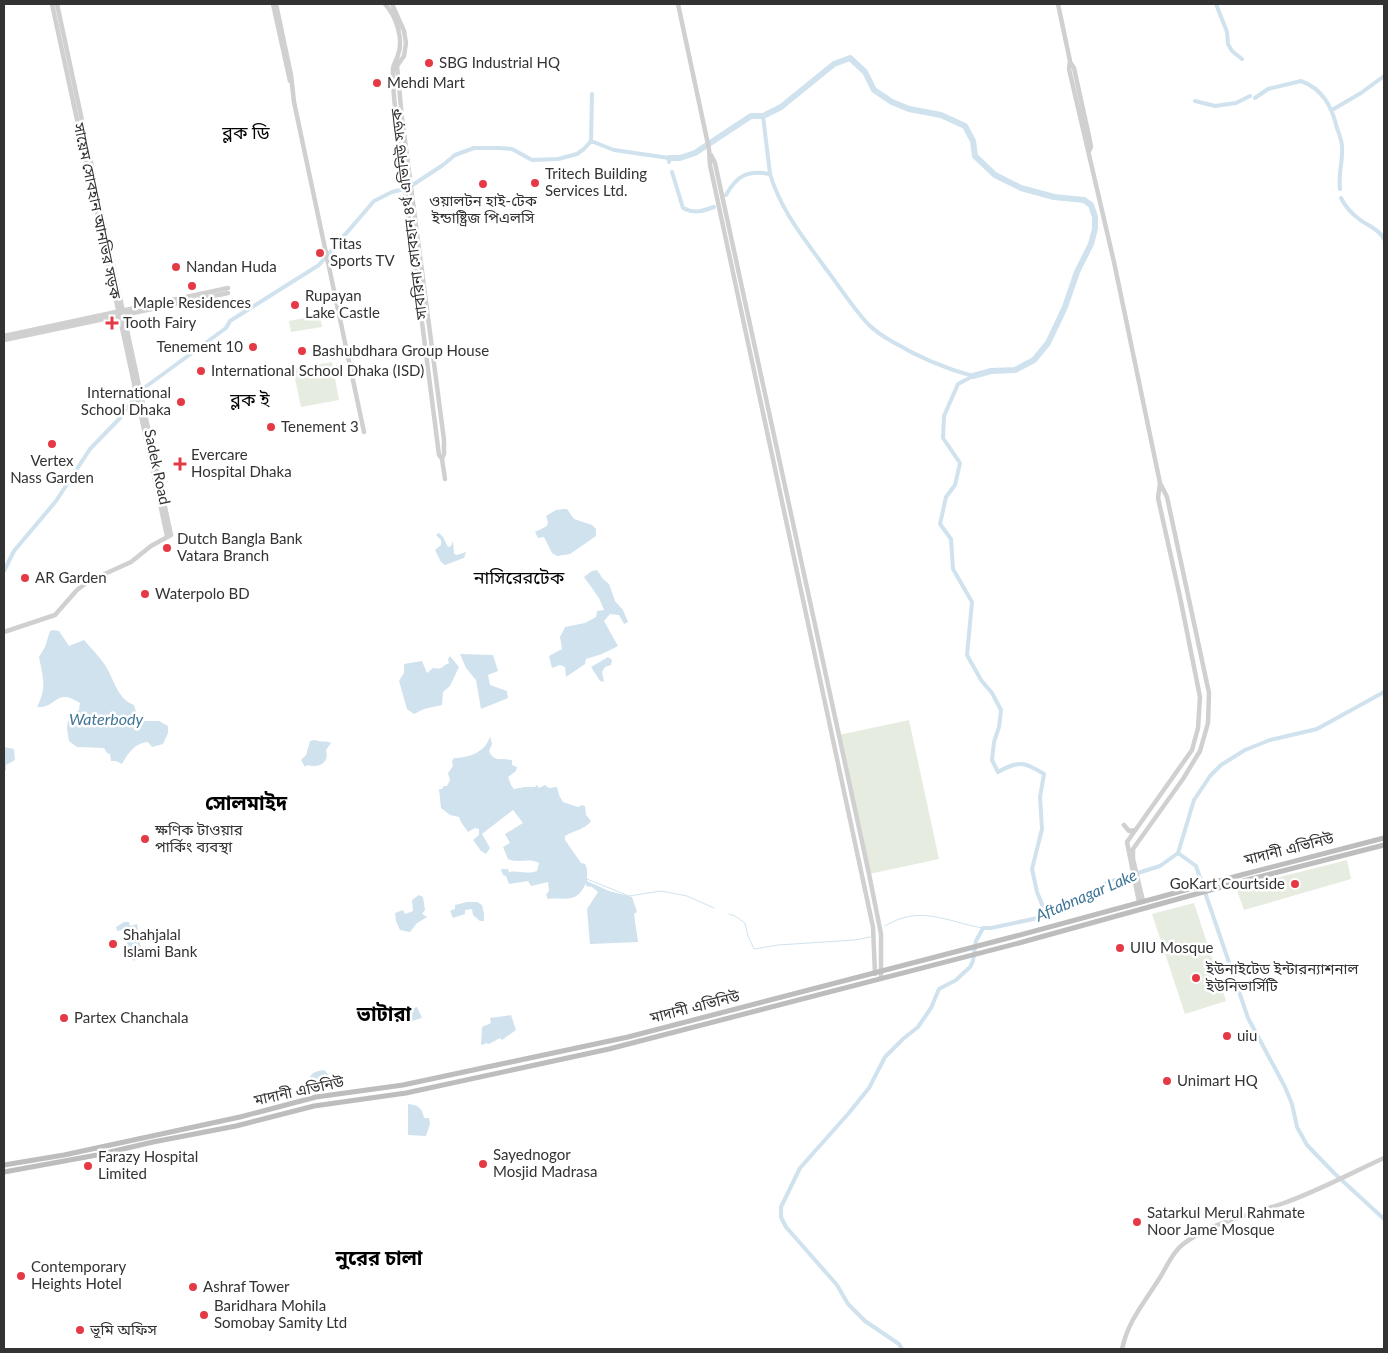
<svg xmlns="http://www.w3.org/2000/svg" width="1388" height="1353" viewBox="0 0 1388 1353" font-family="Lato,'Noto Sans Bengali',sans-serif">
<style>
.green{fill:#e6ecdf}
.water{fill:#cfe2ee}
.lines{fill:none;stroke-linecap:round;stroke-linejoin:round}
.stream{stroke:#cfe2ee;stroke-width:1}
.canal{stroke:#cfe2ee;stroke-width:4}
.river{stroke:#cfe2ee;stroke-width:6}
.tertiary{stroke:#d0d0d0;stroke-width:4.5}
.secondary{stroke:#bdbdbd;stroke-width:5}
.poi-dot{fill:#e63946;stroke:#fff;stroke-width:2}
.labels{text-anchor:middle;stroke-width:5;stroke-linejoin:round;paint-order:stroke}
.poi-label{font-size:15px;fill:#333;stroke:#fff;text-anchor:start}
.street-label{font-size:15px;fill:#333;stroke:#fff}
.water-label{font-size:16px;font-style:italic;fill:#3f7597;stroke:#fff}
.quarter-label{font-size:18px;fill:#000;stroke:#fff}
.district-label{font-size:20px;font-weight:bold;fill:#000;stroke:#fff}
</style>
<rect width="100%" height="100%" fill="#fff"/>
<!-- green -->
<path class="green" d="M 320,315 L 322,327 L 291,332 L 289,321 Z
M 332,362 L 339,400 L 301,407 L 293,369 Z
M 909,720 L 939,859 L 869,874 L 839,735 Z
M 1347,860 L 1351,879 L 1244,910 L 1236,888 Z
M 1194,903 L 1226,1001 L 1185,1014 L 1152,914 Z"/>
<!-- water -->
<path class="water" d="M 564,509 L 567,509 L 574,519 L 592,525 L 596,529 L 596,536 L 570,554 L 557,556 L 552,553 L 544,537 L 538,538 L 535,532 L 547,526 L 548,522 L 546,516 L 556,510 Z
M 439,533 L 443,537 L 448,547 L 451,546 L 453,541 L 454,554 L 457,555 L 466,552 L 464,558 L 445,565 L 441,562 L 435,550 L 441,545 L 441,540 L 436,535 Z
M 597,570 L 603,579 L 609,584 L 615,601 L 623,610 L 628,622 L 624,624 L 619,615 L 610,614 L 604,621 L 618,646 L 602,654 L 586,659 L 585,664 L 566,677 L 565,667 L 560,665 L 552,668 L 549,656 L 562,649 L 560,637 L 565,627 L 585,623 L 596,617 L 597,611 L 604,610 L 599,598 L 584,577 L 592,571 Z
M 53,630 L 59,631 L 69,646 L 84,640 C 90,647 97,654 102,661 C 114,675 115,698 134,705 L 137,715 L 142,716 L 145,721 L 159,721 L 168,726 L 168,733 L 163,744 L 152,747 L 148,742 C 135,743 128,753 122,764 L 116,761 L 111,761 L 110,754 L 107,753 L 104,748 L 77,747 L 69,741 C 66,725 65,720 79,710 L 80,703 C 55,687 58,708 37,707 C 47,687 43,678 39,657 L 45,647 L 50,631 Z
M 460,654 L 493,655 L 498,671 L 488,675 L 490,685 L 507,691 L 508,698 L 481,709 L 476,680 L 466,668 Z
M 450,656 L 459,667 L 450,686 L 443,692 L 442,705 L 424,709 L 414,714 L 407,709 L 399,681 L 404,673 L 404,664 L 422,661 L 427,673 L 433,668 C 444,670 441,666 449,663 L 448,659 Z
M 608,657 L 612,660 L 611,665 L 605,667 L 602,672 L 604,682 L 600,681 L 591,667 Z
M 490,736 L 492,744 L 489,751 C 494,763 501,757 510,760 L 512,760 L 512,765 L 517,767 L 516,771 L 508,777 L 511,785 L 514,789 L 525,787 L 535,787 L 537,785 L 539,788 L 545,785 L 549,788 L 557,787 L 559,795 L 563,802 L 578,807 L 582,805 L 585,806 L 586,815 L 591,821 C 585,830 574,830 565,836 L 565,840 L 581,863 L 585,864 L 587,869 L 587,881 L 609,891 L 632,897 L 637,912 L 634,914 L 638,942 L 590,944 L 587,909 L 598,892 L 592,887 L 586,886 L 586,883 C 577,904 566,897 548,899 L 546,895 L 549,891 L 548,882 L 531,886 L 528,881 L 509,884 L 506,876 L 503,875 L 501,869 L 508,869 L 509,872 C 519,870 527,875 537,871 L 539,863 C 529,857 518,864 508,859 L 503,847 L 510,843 L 505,834 L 523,823 L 513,810 L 482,834 L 490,848 L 486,854 L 481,851 L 473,840 L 479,835 L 479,829 L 475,828 L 468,832 L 461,822 L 459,817 L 450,815 L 441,808 L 439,789 L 442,789 L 444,786 L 447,786 L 450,780 L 448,773 L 453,766 L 452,761 L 454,758 C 469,758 486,752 490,736 Z
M 315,740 C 321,743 326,740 331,743 L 326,750 C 330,764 318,768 307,765 L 305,767 L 301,760 L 306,755 L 310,741 Z
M 4,747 L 14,749 L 15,760 L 6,765 L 6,770 L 4,772 Z
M 419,895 L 423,897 L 425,910 L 422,914 L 427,917 L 417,923 L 410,932 L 400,930 L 396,921 L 395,913 L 403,910 L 405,914 L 413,911 L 412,900 Z
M 467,902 L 477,902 L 482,905 L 484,914 L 484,921 L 480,921 L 473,915 L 472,909 L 465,910 L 465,914 L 453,918 L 450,911 L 455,909 L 455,905 Z
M 124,922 L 129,922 L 130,926 L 137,924 L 138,930 L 135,931 L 143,952 L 134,961 L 130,957 L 129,949 L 123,932 L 122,930 L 117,931 L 116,927 Z
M 417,1007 L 422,1018 L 409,1022 L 403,1012 Z
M 511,1015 L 516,1030 L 502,1040 L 500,1038 L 489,1044 L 486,1043 L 483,1045 L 481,1044 L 482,1027 L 491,1023 L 490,1018 Z
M 324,1070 L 328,1074 L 331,1084 L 314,1088 L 309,1081 C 310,1072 317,1071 324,1070 Z
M 408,1104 C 419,1105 422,1108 424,1118 L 429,1118 L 430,1124 L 426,1136 L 408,1135 Z"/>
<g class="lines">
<!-- stream -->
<path class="stream" d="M 587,879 L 629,896 L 661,891 L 687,896 L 714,908
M 729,914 L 735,916 L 745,923 L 748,936 L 754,949 L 778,945 L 855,940 L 870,937
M 885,926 C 920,904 947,922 983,928"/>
<!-- canal -->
<path class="canal" d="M 1216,4 L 1227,32 L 1228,44 L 1232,51 L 1242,59
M 1255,98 L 1268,89 L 1301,81 C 1323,89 1332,107 1337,128 C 1339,134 1342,140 1342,147 C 1343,162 1338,173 1340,189
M 1195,101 L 1215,106 L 1236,103 L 1250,96
M 1332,110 L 1361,93 L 1384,76
M 763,116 L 770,174
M 591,141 L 592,94
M 672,172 L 683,208 C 694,214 703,211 714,207
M 726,195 C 737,175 748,170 770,174 C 781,211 804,238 826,269 C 840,287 852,307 868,324 C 875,331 884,337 893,342 C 920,358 943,368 973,376 L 958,384 L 944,416 L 943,438 L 960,463 L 955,485 L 946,497 L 940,524 L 951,539 L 953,569 L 972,602 L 967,655 L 981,680 L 992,693 L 1001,710 L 999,727 L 994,742 L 992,760 L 998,772 C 1019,760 1025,762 1044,774 L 1040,797 L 1042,829 L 1032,869 L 1037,892 L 1046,914
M 1341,198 C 1345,206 1351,213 1359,219 C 1368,226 1379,229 1384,239
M 4,571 L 14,551 L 56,501 L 90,449 L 120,418 L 132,401 L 144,388 L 226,328 L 230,321 L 319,265 L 374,201 L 392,192 L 408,188 L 443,165 L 455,155 L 474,148 L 498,148 L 512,149 L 532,160 L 558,159 L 577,154 L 584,149 L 591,141 L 614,150 L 669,158 L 669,162
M 1178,853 L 1196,866 L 1248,1018 L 1285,1087 L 1292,1104 L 1297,1127 L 1307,1145 L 1334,1173 L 1384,1219
M 902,1349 L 899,1344 L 865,1321 L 848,1304 L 837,1285 L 786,1227 L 781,1217 L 781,1207 L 800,1168 L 848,1114 L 869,1088 L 885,1057 L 903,1039 L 918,1027 L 931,1008 L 939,989 L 956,980 L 970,967 L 973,961 L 976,941 L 983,928 L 991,928 L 1047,916 L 1048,912 L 1109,882 L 1160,866 L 1178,853 L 1194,800 L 1210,776 L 1221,765 L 1245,750 L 1270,740 L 1317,729 L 1384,692"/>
<!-- river -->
<path class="river" d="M 669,158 L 680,158 L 695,153 L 751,116 L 763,116 L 781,107 L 834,64 L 850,58 L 865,72 L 874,90 L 892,102 L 909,109 L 941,115 L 965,126 L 973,141 L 975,156 L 995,175 L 1021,188 L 1054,197 L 1084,200 L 1091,205 L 1095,217 L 1095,229 L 1091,244 L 1077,272 L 1065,307 L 1048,343 L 1034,360 L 1015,370 L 991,371 L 973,376"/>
<!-- tertiary -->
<path class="tertiary" d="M 52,4 L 167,536
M 273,4 L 290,81
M 276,4 L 291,75 L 294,102 L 364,432
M 385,4 C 396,16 404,39 398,55 C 397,60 393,64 393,69 C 392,85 395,103 396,119 L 439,455 L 442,459 L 445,479
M 392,4 L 404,31 L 406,43 L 404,56 L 397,66 L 402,118 L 444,440 L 444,454 L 442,459
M 678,4 L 709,149 L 710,165 L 873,927 L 875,974
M 1058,4 L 1070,61 L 1069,69 L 1114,262 L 1160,483 L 1167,497 L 1209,693 L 1208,723 L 1200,751 L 1183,779 L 1133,849 L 1133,859 L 1143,901
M 1070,62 L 1074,68 L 1090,141 L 1091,147 L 1089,151
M 711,155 L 715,163 L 869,874 L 881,934 L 881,977
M 4,336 L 228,288
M 4,340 L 228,293
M 4,632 L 55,615 L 77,590 L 89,581 L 131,562 L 151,546 L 171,535 L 57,4
M 1124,825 L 1129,831 L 1135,830
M 1139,902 L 1127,842 L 1192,750 L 1198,728 L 1200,697 L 1180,597 L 1158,498 L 1160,483
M 1122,1349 C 1128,1321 1144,1303 1159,1279 C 1167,1267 1171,1254 1182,1245 C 1211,1222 1250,1215 1284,1203 C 1318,1191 1351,1173 1384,1158"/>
<!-- secondary -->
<path class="secondary" d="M 4,1165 L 64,1155 L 240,1117 L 316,1097 L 403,1085 L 628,1037 L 1016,936 L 1241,875 L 1384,838
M 4,1172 L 97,1155 L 153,1142 L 236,1126 L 314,1106 L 406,1093 L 609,1049 L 1019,943 L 1243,881 L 1384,845"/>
</g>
<!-- markers -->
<g class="poi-dot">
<circle cx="429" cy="63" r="5"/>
<circle cx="377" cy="83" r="5"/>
<circle cx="535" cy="183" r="5"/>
<circle cx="483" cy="184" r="5"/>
<circle cx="320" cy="253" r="5"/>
<circle cx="176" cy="267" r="5"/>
<circle cx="192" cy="286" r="5"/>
<circle cx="295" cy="305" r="5"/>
<path d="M109.5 315.5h5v5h5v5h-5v5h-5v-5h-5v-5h5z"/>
<circle cx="253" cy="347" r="5"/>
<circle cx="302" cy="351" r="5"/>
<circle cx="201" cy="371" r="5"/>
<circle cx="181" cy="402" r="5"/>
<circle cx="271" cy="427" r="5"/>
<circle cx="52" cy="444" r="5"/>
<path d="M177.5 456.5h5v5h5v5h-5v5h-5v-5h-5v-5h5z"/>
<circle cx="167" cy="548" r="5"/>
<circle cx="25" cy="578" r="5"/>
<circle cx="145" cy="594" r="5"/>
<circle cx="145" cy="839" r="5"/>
<circle cx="1295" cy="884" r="5"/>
<circle cx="113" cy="944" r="5"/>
<circle cx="1120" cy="948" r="5"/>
<circle cx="1196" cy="978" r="5"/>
<circle cx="64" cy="1018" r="5"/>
<circle cx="1227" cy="1036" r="5"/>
<circle cx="1167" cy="1081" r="5"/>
<circle cx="483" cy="1164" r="5"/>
<circle cx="88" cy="1166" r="5"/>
<circle cx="1137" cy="1222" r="5"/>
<circle cx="21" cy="1276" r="5"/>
<circle cx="193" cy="1287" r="5"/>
<circle cx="204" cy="1315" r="5"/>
<circle cx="80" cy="1330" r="5"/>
</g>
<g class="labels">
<!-- poi labels -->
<g class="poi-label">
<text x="439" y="68">SBG Industrial HQ</text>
<text x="387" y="88">Mehdi Mart</text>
<text x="545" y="179">Tritech Building<tspan x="545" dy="17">Services Ltd.</tspan></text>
<text x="483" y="206" text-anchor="middle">ওয়ালটন হাই-টেক<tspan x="483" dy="17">ইন্ডাষ্ট্রিজ পিএলসি</tspan></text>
<text x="330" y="249">Titas<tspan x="330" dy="17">Sports TV</tspan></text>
<text x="186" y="272">Nandan Huda</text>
<text x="305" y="301">Rupayan<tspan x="305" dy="17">Lake Castle</tspan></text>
<text x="192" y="308" text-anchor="middle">Maple Residences</text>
<text x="123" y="328">Tooth Fairy</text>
<text x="243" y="352" text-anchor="end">Tenement 10</text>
<text x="312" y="356">Bashubdhara Group House</text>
<text x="211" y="376">International School Dhaka (ISD)</text>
<text x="171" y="398" text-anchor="end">International<tspan x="171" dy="17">School Dhaka</tspan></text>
<text x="281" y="432">Tenement 3</text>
<text x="191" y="460">Evercare<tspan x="191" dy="17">Hospital Dhaka</tspan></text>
<text x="52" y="466" text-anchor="middle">Vertex<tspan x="52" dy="17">Nass Garden</tspan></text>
<text x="177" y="544">Dutch Bangla Bank<tspan x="177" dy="17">Vatara Branch</tspan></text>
<text x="35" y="583">AR Garden</text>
<text x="155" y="599">Waterpolo BD</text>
<text x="155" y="835">ক্ষণিক টাওয়ার<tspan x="155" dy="17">পার্কিং ব্যবস্থা</tspan></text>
<text x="1285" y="889" text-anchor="end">GoKart Courtside</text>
<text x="123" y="940">Shahjalal<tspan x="123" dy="17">Islami Bank</tspan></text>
<text x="1130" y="953">UIU Mosque</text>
<text x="1206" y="974">ইউনাইটেড ইন্টারন্যাশনাল<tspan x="1206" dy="17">ইউনিভার্সিটি</tspan></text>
<text x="74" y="1023">Partex Chanchala</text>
<text x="1237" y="1041">uiu</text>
<text x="1177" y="1086">Unimart HQ</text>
<text x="493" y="1160">Sayednogor<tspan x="493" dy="17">Mosjid Madrasa</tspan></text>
<text x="98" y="1162">Farazy Hospital<tspan x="98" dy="17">Limited</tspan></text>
<text x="1147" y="1218">Satarkul Merul Rahmate<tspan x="1147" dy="17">Noor Jame Mosque</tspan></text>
<text x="31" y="1272">Contemporary<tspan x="31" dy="17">Heights Hotel</tspan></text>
<text x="203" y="1292">Ashraf Tower</text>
<text x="214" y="1311">Baridhara Mohila<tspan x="214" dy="17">Somobay Samity Ltd</tspan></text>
<text x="90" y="1335">ভূমি অফিস</text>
</g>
<!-- street labels -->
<g class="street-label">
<text transform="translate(97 211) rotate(78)" y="5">সায়েম সোবহান আনভির সড়ক</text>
<text transform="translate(409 214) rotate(-97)" y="5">সাবরিনা সোবহান ৪র্থ এভিনিউ সড়ক</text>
<text transform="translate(157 467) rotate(78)" y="5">Sadek Road</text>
<text transform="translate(1289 849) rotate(-14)" y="5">মাদানী এভিনিউ</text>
<text transform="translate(695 1007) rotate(-14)" y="5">মাদানী এভিনিউ</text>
<text transform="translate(299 1091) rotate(-12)" y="5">মাদানী এভিনিউ</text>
</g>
<!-- water labels -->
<g class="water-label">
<text x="106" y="725">Waterbody</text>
<text transform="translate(1086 895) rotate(-23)" y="6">Aftabnagar Lake</text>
</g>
<!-- quarter labels -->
<g class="quarter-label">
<text x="246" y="139">ব্লক ডি</text>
<text x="250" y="406">ব্লক ই</text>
<text x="519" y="584">নাসিরেরটেক</text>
</g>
<!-- district labels -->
<g class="district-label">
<text x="246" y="810">সোলমাইদ</text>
<text x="384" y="1021">ভাটারা</text>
<text x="379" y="1265">নুরের চালা</text>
</g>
</g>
<!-- border -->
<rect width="1388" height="1353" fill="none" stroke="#333333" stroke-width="10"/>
</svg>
